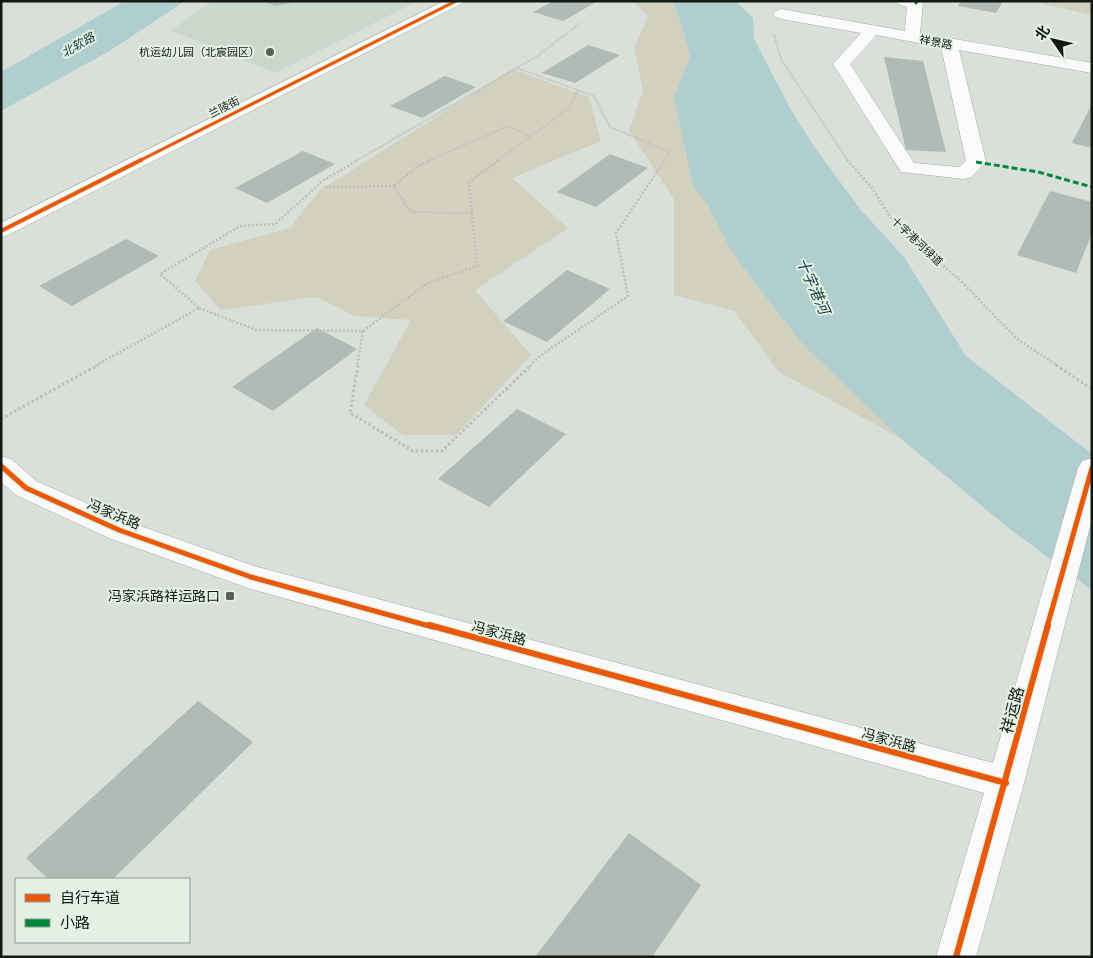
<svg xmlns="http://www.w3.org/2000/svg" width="1093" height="958" viewBox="0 0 1093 958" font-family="'Asap Condensed','Noto Sans SC',sans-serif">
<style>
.built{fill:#cad8cc}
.green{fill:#d2d1be}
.water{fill:#b0ced0}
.building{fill:#b0bbb6}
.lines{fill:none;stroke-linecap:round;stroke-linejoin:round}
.minor-casing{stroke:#a6aca7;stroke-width:1}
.path-far2{stroke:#bdbfbd;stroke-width:2;stroke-dasharray:1 1;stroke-linecap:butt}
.path-far1{stroke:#bdbfbd;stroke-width:2.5;stroke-dasharray:2 2;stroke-linecap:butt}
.path{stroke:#bdbfbd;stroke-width:3;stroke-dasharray:2.5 2.5;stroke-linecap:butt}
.minor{fill:#f9faf9;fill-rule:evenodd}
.quiet-far1{stroke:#00873e;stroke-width:2.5;stroke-dasharray:4.5 2.5;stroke-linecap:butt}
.quiet{stroke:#00873e;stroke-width:3;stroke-dasharray:6 3;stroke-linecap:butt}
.cycleway-far3-casing{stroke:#e3f1e4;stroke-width:5}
.cycleway-far2-casing{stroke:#e3f1e4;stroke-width:6}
.cycleway-far1-casing{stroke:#e3f1e4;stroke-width:8}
.cycleway-casing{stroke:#e3f1e4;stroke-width:9}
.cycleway-far3{stroke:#e8590c;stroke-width:3}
.cycleway-far2{stroke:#e8590c;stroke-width:4}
.cycleway-far1{stroke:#e8590c;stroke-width:5}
.cycleway{stroke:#e8590c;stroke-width:6}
.poi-dot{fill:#595f59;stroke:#e3f1e4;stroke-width:2}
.labels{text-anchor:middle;stroke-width:4;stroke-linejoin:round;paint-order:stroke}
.far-street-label{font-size:11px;fill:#141914;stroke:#e3f1e4}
.far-poi-label{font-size:11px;fill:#141914;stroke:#e3f1e4;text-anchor:end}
.far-water-label{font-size:12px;font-style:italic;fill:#153d40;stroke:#e3f1e4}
.street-label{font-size:14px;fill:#141914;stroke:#e3f1e4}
.poi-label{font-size:14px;fill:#141914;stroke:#e3f1e4;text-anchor:end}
.water-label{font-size:15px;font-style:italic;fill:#153d40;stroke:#e3f1e4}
.near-street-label{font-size:16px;fill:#141914;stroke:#e3f1e4}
</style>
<rect width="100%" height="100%" fill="#d9e0da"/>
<!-- built -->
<path class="built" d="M 212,1 L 418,1 L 275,73 L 171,30 Z"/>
<!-- green -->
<path class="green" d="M 633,1 L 672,1 L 678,14 L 690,56 L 674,98 L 693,186 L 709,207 L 752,279 L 804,346 L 900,438 L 779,372 L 734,311 L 674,295 L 674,199 L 629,131 L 643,91 L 634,48 L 648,16 Z
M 1030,1 L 1092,1 L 1092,15 Z
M 512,69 L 589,97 L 601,141 L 512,178 L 568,228 L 475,290 L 531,355 L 456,435 L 403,435 L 364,405 L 411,320 L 355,316 L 316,297 L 221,310 L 195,281 L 210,250 L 290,228 L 319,191 Z"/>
<!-- water -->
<path class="water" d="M 125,1 L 185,1 L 111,50 L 1,111 L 1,72 Z
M 672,1 L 736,1 L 753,18 L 754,39 L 791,110 L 813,145 L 860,209 L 904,257 L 966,356 L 1092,454 L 1092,590 L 1006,526 L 900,438 L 804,346 L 752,279 L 732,252 L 709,207 L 693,186 L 674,98 L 690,56 L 678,14 Z"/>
<!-- building -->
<path class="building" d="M 261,1 L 295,1 L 295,2 L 276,6 Z
M 553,1 L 598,1 L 563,21 L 533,12 Z
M 961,1 L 1003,1 L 996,13 L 958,6 Z
M 588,45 L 620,55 L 575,83 L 542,73 Z
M 884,57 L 923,61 L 946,152 L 906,150 Z
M 445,76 L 476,87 L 422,118 L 390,106 Z
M 1092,104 L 1092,148 L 1072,143 Z
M 303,151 L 335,164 L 267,203 L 235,188 Z
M 610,154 L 648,168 L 596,207 L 557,192 Z
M 1050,191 L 1092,202 L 1092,233 L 1076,273 L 1017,255 Z
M 126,239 L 159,256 L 72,306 L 39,286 Z
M 567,270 L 610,289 L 547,342 L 503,321 Z
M 317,328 L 357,349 L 273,411 L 232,387 Z
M 517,409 L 566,434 L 489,507 L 438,479 Z
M 198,701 L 253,742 L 113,879 L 48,879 L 26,858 Z
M 629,833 L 701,885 L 652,957 L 535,957 Z"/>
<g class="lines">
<defs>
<path id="minor" d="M 444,1 L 463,1 L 461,4 L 8,235 L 1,237 L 1,223 Z
M 895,1 L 921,1 L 923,4 L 920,33 L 1092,63 L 1092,73 L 959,50 L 986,162 L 971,177 L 964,179 L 901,172 L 833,64 L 861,33 L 781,19 L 776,17 L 773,14 L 776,11 L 781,9 L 905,31 L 907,7 L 897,4 ZM 876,35 L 941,47 L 966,161 L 959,167 L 914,163 L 850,64 Z
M 1,456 L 11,459 L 36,481 L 129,522 L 254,566 L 993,763 L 1078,468 L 1082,461 L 1092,458 L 1092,519 L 1024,783 L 976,957 L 936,957 L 984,793 L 251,589 L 109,538 L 16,495 L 1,482 Z"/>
</defs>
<!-- minor casing -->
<use href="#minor" class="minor-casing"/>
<!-- path-far2 -->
<path class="path-far2" d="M 774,34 L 781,59 L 848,161
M 517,68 L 594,96 L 610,127 L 670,152 L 664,161
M 356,161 L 539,55 L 580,23
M 428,161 L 508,126 L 530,136
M 497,161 L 569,108 L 578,90"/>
<!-- path-far1 -->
<path class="path-far1" d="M 847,160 L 872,188 L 891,218 L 913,241 L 960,280 L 1017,339 L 1058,366
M 394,186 L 418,166 L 431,160
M 325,187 L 394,186 L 410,212 L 473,213
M 199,308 L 256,330 L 363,331 L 357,366
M 363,331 L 428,283 L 477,266 L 469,182 L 499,160
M 95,366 L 199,308 L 160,274 L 240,226 L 275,224 L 324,180 L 358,160
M 530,366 L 541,355 L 628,296 L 616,233 L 665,160"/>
<!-- path -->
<path class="path" d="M 358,365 L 350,413 L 413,451 L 442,451 L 531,365
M 1056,365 L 1092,389
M 1,419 L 98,365"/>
<!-- minor -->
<use href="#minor" class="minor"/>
<!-- quiet-far1 -->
<path class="quiet-far1" d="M 915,4 L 918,1"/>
<!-- quiet -->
<path class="quiet" d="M 976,162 L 1038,172 L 1092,187"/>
<defs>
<path id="cycleway-far3" d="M 139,161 L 456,1"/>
<path id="cycleway-far2" d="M 1,231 L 141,160"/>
<path id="cycleway-far1" d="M 1,466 L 26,488 L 119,530 L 251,577 L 433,627
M 1047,627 L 1092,468"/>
<path id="cycleway" d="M 429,625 L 1006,783
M 956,957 L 1048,625"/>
</defs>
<!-- cycleway-far3 casing -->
<use href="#cycleway-far3" class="cycleway-far3-casing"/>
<!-- cycleway-far2 casing -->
<use href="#cycleway-far2" class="cycleway-far2-casing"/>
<!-- cycleway-far1 casing -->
<use href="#cycleway-far1" class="cycleway-far1-casing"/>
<!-- cycleway casing -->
<use href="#cycleway" class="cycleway-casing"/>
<!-- cycleway-far3 -->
<use href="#cycleway-far3" class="cycleway-far3"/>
<!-- cycleway-far2 -->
<use href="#cycleway-far2" class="cycleway-far2"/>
<!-- cycleway-far1 -->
<use href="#cycleway-far1" class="cycleway-far1"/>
<!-- cycleway -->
<use href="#cycleway" class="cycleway"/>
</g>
<!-- markers -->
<g class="poi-dot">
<circle cx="270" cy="52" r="5"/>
<rect x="225" y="591" width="10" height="10" rx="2.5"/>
</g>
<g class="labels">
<!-- far-street labels -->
<g class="far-street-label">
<text transform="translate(936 42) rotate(10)" y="4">祥景路</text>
<text transform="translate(224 107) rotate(-27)" y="4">兰陵街</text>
<text transform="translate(917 241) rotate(43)" y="4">十字港河绿道</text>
</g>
<!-- far-poi labels -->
<g class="far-poi-label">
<text x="260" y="56">杭运幼儿园（北宸园区）</text>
</g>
<!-- far-water labels -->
<g class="far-water-label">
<text transform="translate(78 45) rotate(-30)" y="4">北软路</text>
</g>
<!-- street labels -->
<g class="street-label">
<text transform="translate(114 514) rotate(23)" y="5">冯家浜路</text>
<text transform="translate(499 633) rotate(15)" y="5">冯家浜路</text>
<text transform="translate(889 740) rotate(15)" y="5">冯家浜路</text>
</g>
<!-- poi labels -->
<g class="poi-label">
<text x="220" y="601">冯家浜路祥运路口</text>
</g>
<!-- water labels -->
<g class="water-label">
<text transform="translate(813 286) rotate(66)" y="5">十字港河</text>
</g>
<!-- near-street labels -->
<g class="near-street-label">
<text transform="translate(1012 710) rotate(-75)" y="6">祥运路</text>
</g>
</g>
<!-- border -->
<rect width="1093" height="958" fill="none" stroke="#141914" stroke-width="5"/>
<!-- legend -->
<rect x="15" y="878" width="175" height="65" fill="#e3f1e4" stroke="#909b91"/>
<rect x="25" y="894" width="25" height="8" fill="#e8590c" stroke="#909b91"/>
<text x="60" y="903" font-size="15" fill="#141914">自行车道</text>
<rect x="25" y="919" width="25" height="8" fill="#00873e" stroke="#909b91"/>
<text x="60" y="928" font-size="15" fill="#141914">小路</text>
<!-- north arrow -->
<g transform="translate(1053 40) rotate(304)" stroke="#e3f1e4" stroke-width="4" paint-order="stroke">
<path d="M0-4L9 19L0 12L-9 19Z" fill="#141914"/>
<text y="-8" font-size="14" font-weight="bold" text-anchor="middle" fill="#141914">北</text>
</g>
</svg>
